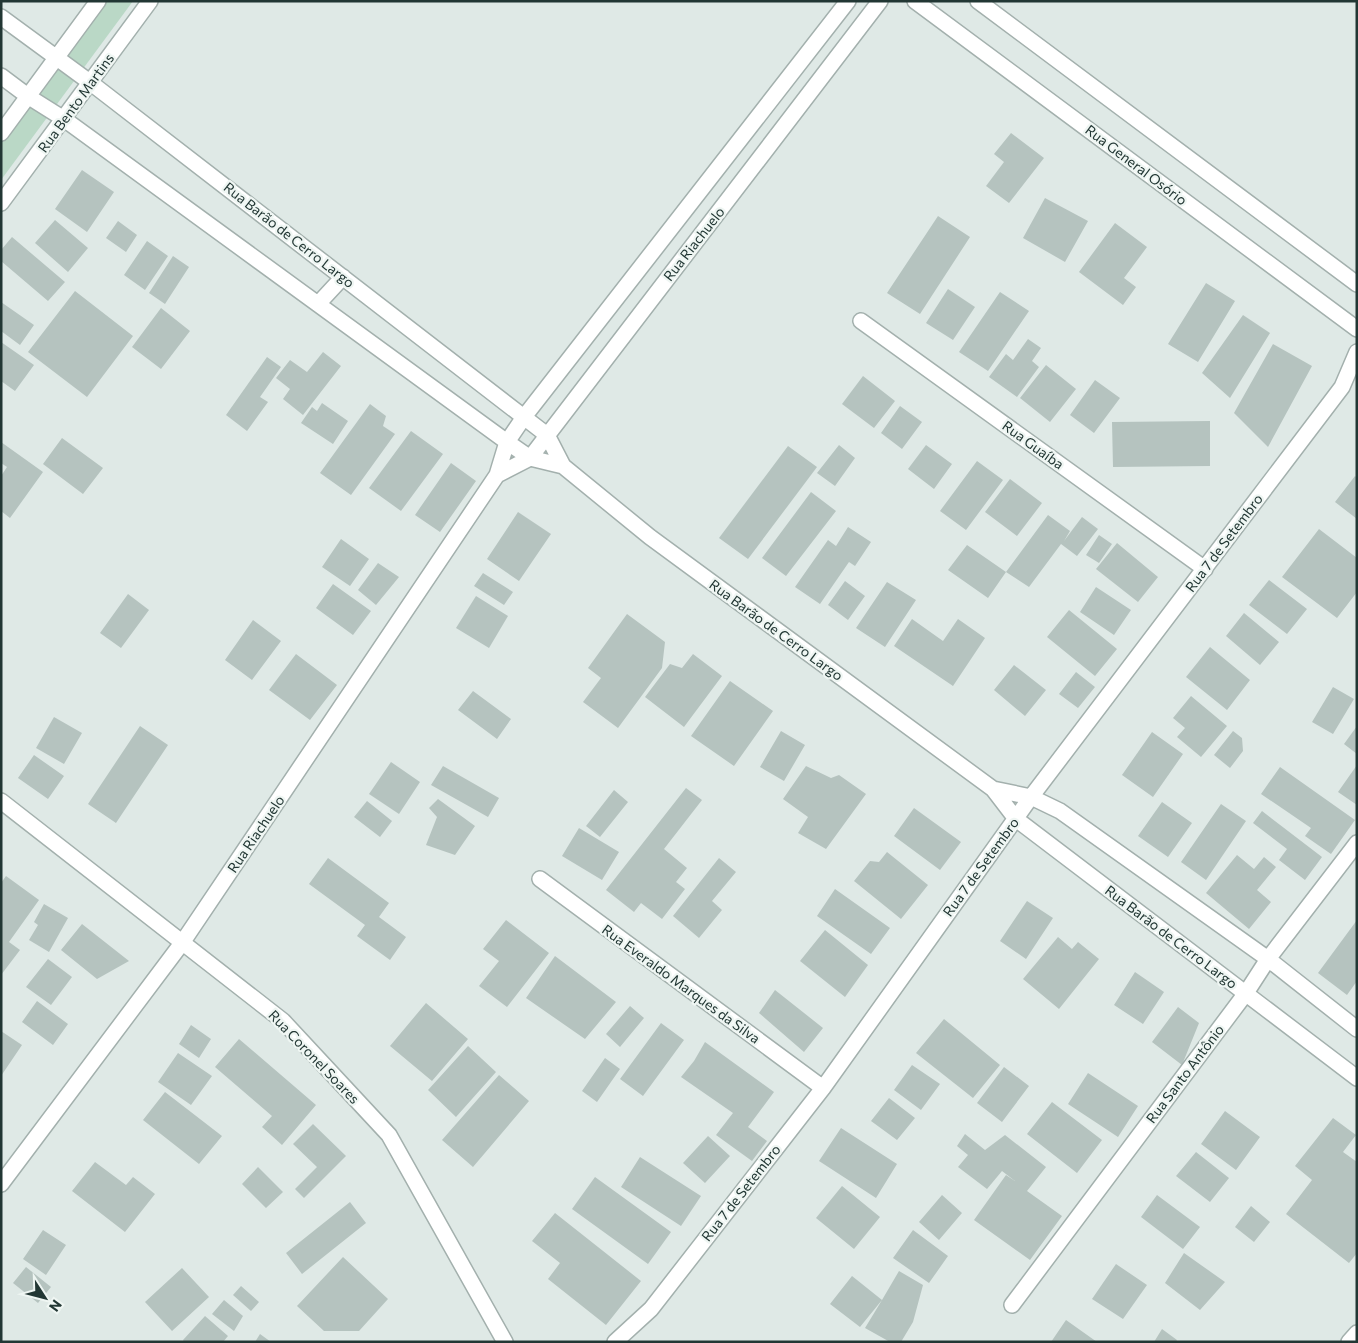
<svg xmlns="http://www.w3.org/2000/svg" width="1358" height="1343" viewBox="0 0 1358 1343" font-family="Commissioner,sans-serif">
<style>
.green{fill:#bad8c6}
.building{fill:#b5c3bf}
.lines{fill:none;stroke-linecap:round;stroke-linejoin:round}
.minor-casing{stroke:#a3b0ad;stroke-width:18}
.minor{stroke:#fff;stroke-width:15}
.labels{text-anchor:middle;stroke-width:4.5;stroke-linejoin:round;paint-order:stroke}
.street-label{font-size:14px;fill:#223734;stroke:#eff6f3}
</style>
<rect width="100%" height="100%" fill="#dfe9e6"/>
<!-- green -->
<path class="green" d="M 106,1 L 133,1 L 1,180 L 1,141 Z"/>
<!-- building -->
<path class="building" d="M 1011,133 L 1044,158 L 1009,203 L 986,186 L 1004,162 L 994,154 Z
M 82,170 L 114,192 L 87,232 L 55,209 Z
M 1045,198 L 1088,221 L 1065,262 L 1023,238 Z
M 938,216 L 970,237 L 920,314 L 887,293 Z
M 55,220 L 88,248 L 68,272 L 35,243 Z
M 118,221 L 137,235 L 126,252 L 106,238 Z
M 1115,223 L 1147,247 L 1124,278 L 1136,287 L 1123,305 L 1079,272 Z
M 12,237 L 65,282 L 48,301 L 1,261 L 1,250 Z
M 147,241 L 168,256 L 145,290 L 124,275 Z
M 173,256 L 189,267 L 165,304 L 149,293 Z
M 1206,283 L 1235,301 L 1198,362 L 1168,344 Z
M 948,289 L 975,307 L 953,340 L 926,323 Z
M 75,291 L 133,336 L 87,397 L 28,352 Z
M 1000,292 L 1029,311 L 988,371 L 959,352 Z
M 1,302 L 34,325 L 20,345 L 1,331 Z
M 161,308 L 190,331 L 161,369 L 132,347 Z
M 1243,315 L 1270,333 L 1230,398 L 1202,373 Z
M 1028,339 L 1041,348 L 1032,361 L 1039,367 L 1017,397 L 989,377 L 1006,354 L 1013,360 Z
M 1,342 L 34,365 L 15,391 L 1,381 Z
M 1273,344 L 1312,366 L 1268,447 L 1234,413 Z
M 323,352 L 341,366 L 303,415 L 283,399 L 290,389 L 276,378 L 290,360 L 307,372 Z
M 267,357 L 281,367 L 260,397 L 268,402 L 247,431 L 226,415 Z
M 1046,365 L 1076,389 L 1050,422 L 1020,398 Z
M 863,376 L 895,401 L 874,428 L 842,404 Z
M 1095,380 L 1120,398 L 1094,433 L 1070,415 Z
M 322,403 L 348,421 L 333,444 L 301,423 L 312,407 L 317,411 Z
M 370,404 L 386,416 L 383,426 L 395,434 L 351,495 L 320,473 Z
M 900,406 L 922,422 L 902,449 L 881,433 Z
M 1210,421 L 1210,466 L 1113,467 L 1112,422 Z
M 411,431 L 443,454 L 401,511 L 369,488 Z
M 62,438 L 103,468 L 83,494 L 43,464 Z
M 1,442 L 43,472 L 10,518 L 1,511 L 1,476 L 7,467 L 1,463 Z
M 839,445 L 855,458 L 835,486 L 817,473 Z
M 926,445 L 952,464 L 934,489 L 908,469 Z
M 788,446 L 817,467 L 748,559 L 719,538 Z
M 977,461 L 1003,480 L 966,530 L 940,511 Z
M 451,463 L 476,481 L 440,532 L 415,515 Z
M 1355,476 L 1357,478 L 1357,519 L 1335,502 Z
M 1010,479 L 1042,503 L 1017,536 L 985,512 Z
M 811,492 L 836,511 L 786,576 L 762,558 Z
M 518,512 L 551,534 L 519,581 L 487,559 Z
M 1048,515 L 1070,531 L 1064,541 L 1082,517 L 1098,529 L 1077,556 L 1061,544 L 1029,587 L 1006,572 Z
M 848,527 L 871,542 L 855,566 L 849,562 L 820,604 L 795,587 L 828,540 L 836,546 Z
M 1319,529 L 1357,558 L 1357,592 L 1337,618 L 1282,577 Z
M 1099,535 L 1112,544 L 1099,563 L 1086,555 Z
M 341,539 L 369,559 L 350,586 L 322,567 Z
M 1117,543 L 1158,577 L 1138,602 L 1096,569 Z
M 967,545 L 1006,572 L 988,598 L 948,570 Z
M 378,563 L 399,577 L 376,605 L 358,590 Z
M 483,573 L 513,592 L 504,605 L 474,586 Z
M 1269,580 L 1307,609 L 1287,634 L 1249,605 Z
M 845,581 L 865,596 L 848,620 L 828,605 Z
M 887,582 L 916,600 L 885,647 L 856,628 Z
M 333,584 L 371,611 L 353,635 L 316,608 Z
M 1096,587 L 1131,610 L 1114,635 L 1080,612 Z
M 128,594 L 149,610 L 121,648 L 100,633 Z
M 476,596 L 508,616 L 489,648 L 456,628 Z
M 1069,610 L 1117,649 L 1095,676 L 1047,637 Z
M 1244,613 L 1279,642 L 1260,665 L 1226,636 Z
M 627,614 L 665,642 L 662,668 L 618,728 L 583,702 L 601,678 L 588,668 Z
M 912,619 L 943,641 L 958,619 L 985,638 L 953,686 L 894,646 Z
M 253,620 L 281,641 L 252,680 L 225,660 Z
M 1210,647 L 1250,680 L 1227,710 L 1186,677 Z
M 296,654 L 337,685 L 310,720 L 269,690 Z
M 693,654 L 722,676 L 684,727 L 645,697 L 670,664 L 682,668 Z
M 1014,665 L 1046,690 L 1025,716 L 994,690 Z
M 1076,672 L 1095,687 L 1078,708 L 1059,694 Z
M 730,681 L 773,711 L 734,766 L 691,736 Z
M 1333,687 L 1354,699 L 1333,734 L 1312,722 Z
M 473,691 L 511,719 L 497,739 L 458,710 Z
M 1191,696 L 1227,726 L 1201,757 L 1177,737 L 1185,728 L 1173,718 Z
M 54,717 L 82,733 L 64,764 L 36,748 Z
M 140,726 L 168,745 L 116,823 L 88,804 Z
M 1357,726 L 1357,754 L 1344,744 Z
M 781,731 L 805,745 L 784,781 L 760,767 Z
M 1233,731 L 1242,738 L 1243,751 L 1230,768 L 1214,755 Z
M 1152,732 L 1183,754 L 1153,797 L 1122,775 Z
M 34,755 L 64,776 L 48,799 L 18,778 Z
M 391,762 L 420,782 L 399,814 L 369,794 Z
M 1357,765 L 1357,805 L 1338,792 Z
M 443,766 L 499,798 L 488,817 L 431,785 Z
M 806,766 L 831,778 L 839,775 L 866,794 L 826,849 L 798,833 L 808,817 L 783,799 Z
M 1280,767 L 1355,820 L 1331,854 L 1305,836 L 1311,828 L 1261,794 Z
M 686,788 L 702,800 L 664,849 L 687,868 L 676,882 L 685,889 L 662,919 L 641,903 L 634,912 L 606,890 Z
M 614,790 L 628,802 L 600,837 L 586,826 Z
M 438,799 L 475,826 L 455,855 L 426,845 L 437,817 L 429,808 Z
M 367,801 L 392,821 L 380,837 L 354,817 Z
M 1162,802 L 1192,823 L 1168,857 L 1138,836 Z
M 1221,804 L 1246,821 L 1206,880 L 1181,862 Z
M 914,808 L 961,842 L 940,870 L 894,836 Z
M 1262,811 L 1322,857 L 1305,880 L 1279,860 L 1287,849 L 1253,823 Z
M 579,828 L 619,852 L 602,880 L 562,856 Z
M 887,852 L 928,885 L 901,919 L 854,881 L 870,861 L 879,862 Z
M 1237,855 L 1254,869 L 1264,857 L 1276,867 L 1257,890 L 1271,902 L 1249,929 L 1206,893 Z
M 328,858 L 389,903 L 379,917 L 406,937 L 390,960 L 357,936 L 365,925 L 309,884 Z
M 719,858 L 736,872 L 712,901 L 722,910 L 699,938 L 673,916 Z
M 6,876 L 39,900 L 9,942 L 20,950 L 1,975 L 1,883 Z
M 835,889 L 890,928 L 871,954 L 817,916 Z
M 1027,901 L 1053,918 L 1026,959 L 1000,941 Z
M 44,904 L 68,918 L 49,952 L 29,940 L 38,925 L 34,922 Z
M 506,920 L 549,953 L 507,1007 L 479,986 L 499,961 L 483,949 Z
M 1357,920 L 1357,981 L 1347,995 L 1318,973 Z
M 82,924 L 129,961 L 97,979 L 61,950 Z
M 825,930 L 868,965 L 845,997 L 800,961 Z
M 1058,937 L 1072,949 L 1078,942 L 1099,959 L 1059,1009 L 1023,979 Z
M 555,956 L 616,1002 L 585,1039 L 526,998 Z
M 48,959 L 72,977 L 51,1005 L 26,987 Z
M 1135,972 L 1164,992 L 1143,1024 L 1114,1005 Z
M 775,990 L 823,1028 L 804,1052 L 759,1013 Z
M 37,1001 L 68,1024 L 53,1045 L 22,1022 Z
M 426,1003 L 468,1039 L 432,1081 L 390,1046 Z
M 630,1006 L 644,1018 L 620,1047 L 606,1034 Z
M 1178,1007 L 1199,1023 L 1182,1065 L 1152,1042 Z
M 944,1019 L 1000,1065 L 973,1098 L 916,1053 Z
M 661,1023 L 684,1040 L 643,1096 L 620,1079 Z
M 191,1025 L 211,1039 L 199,1058 L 179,1044 Z
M 1,1031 L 22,1045 L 1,1076 Z
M 239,1039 L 316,1105 L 282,1145 L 262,1127 L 272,1116 L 215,1067 Z
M 705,1042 L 774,1092 L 748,1127 L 767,1141 L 752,1161 L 716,1135 L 733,1113 L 681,1077 L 694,1061 Z
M 468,1046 L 496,1072 L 456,1117 L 428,1090 Z
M 178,1053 L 212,1076 L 191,1105 L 158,1082 Z
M 605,1058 L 620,1069 L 597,1102 L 582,1091 Z
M 912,1065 L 940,1084 L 921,1110 L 894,1090 Z
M 1004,1067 L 1029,1086 L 1002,1122 L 977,1103 Z
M 1088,1073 L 1138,1106 L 1118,1137 L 1068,1104 Z
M 499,1075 L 529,1101 L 473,1167 L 442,1140 Z
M 165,1092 L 222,1136 L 199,1164 L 143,1120 Z
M 889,1098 L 915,1118 L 897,1140 L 871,1121 Z
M 1052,1102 L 1102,1140 L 1077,1173 L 1027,1134 Z
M 1225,1111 L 1260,1137 L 1236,1170 L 1201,1144 Z
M 1333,1118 L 1356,1135 L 1343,1152 L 1357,1162 L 1357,1253 L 1349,1263 L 1286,1214 L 1312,1180 L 1295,1166 Z
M 313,1124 L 346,1156 L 304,1198 L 295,1189 L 317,1167 L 293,1144 Z
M 841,1128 L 897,1164 L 876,1198 L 819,1161 Z
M 965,1134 L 985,1150 L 1005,1135 L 1046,1167 L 1027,1191 L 1062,1216 L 1030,1260 L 974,1220 L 1006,1175 L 1015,1181 L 1002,1171 L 987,1189 L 958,1167 L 968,1155 L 957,1146 Z
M 708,1136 L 730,1156 L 705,1183 L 683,1163 Z
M 1196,1152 L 1229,1178 L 1210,1202 L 1176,1176 Z
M 640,1157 L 701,1196 L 681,1226 L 621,1187 Z
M 95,1162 L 126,1185 L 133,1177 L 155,1194 L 125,1232 L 72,1191 Z
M 258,1167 L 283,1192 L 266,1208 L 242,1184 Z
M 595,1177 L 671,1232 L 648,1264 L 572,1209 Z
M 842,1186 L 880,1217 L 854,1249 L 816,1218 Z
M 942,1195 L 962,1213 L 939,1240 L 919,1222 Z
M 1157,1195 L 1200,1227 L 1183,1249 L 1141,1217 Z
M 350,1202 L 366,1223 L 302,1274 L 286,1253 Z
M 1251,1206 L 1270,1222 L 1254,1242 L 1235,1227 Z
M 555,1213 L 641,1281 L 606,1325 L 548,1279 L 560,1263 L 532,1241 Z
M 43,1230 L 66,1245 L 46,1275 L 23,1259 Z
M 913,1230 L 948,1256 L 929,1283 L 893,1258 Z
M 1184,1253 L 1225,1282 L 1200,1310 L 1165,1283 Z
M 343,1257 L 388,1299 L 359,1331 L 324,1331 L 297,1306 Z
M 1116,1264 L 1147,1285 L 1123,1319 L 1092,1299 Z
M 26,1267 L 51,1287 L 38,1303 L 13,1283 Z
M 182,1268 L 209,1297 L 172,1331 L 145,1302 Z
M 899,1271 L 923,1285 L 913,1322 L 901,1342 L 890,1342 L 865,1328 L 882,1300 L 860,1327 L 830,1304 L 852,1276 L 882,1300 Z
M 241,1286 L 259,1302 L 251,1311 L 233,1295 Z
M 224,1300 L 243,1316 L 234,1331 L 212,1314 Z
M 205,1316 L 228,1336 L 223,1342 L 184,1342 L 183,1340 Z
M 1066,1320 L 1097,1342 L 1051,1342 Z
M 1162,1329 L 1177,1340 L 1176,1342 L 1154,1342 Z
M 260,1334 L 271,1342 L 255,1342 Z"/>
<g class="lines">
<defs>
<path id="minor" d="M 915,1 L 1357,329
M 978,1 L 1357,284
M 1,17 L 91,83 L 547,435 L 563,466 L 650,537 L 993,789 L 1016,819 L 1357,1078
M 1,76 L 29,97 L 64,119 L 507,442 L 530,458 L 563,466
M 1,133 L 98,1
M 1,203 L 150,1
M 318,304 L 343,277
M 861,321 L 1205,569
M 497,475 L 530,458 L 880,1
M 993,789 L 1031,797 L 1060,811 L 1268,959 L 1357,1029
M 1,801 L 283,1021 L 389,1135 L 505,1342
M 540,879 L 823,1088
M 1,1184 L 182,943 L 497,475 L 507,442 L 524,417 L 848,1
M 1012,1305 L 1246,993 L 1268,959 L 1357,843
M 615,1342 L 651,1309 L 823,1088 L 1031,797 L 1342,387 L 1357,352
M 1349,1342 L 1357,1333"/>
</defs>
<!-- minor casing -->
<use href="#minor" class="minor-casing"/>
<!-- minor -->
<use href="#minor" class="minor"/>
</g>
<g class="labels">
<!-- street labels -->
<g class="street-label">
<text transform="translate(76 103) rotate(-54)" y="5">Rua Bento Martins</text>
<text transform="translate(1136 165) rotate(37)" y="5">Rua General Osório</text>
<text transform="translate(289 235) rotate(38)" y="5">Rua Barão de Cerro Largo</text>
<text transform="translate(694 244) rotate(-52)" y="5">Rua Riachuelo</text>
<text transform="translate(1033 445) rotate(36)" y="5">Rua Guaíba</text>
<text transform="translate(1224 543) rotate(-53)" y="5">Rua 7 de Setembro</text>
<text transform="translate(776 630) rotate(36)" y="5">Rua Barão de Cerro Largo</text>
<text transform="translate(256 834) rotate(-56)" y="5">Rua Riachuelo</text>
<text transform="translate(981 867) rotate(-54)" y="5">Rua 7 de Setembro</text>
<text transform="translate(1171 937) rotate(37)" y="5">Rua Barão de Cerro Largo</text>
<text transform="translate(681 984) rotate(36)" y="5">Rua Everaldo Marques da Silva</text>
<text transform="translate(314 1057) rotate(46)" y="5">Rua Coronel Soares</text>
<text transform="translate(1185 1074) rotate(-53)" y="5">Rua Santo Antônio</text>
<text transform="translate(741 1193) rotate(-52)" y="5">Rua 7 de Setembro</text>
</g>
</g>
<!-- border -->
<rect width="1358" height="1343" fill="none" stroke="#223734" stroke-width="5"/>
<!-- north arrow -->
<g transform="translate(45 1298) rotate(126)" stroke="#eff6f3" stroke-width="4" paint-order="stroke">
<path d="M0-4L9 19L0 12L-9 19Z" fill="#223734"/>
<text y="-8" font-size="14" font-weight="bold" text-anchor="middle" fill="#223734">N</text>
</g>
</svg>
